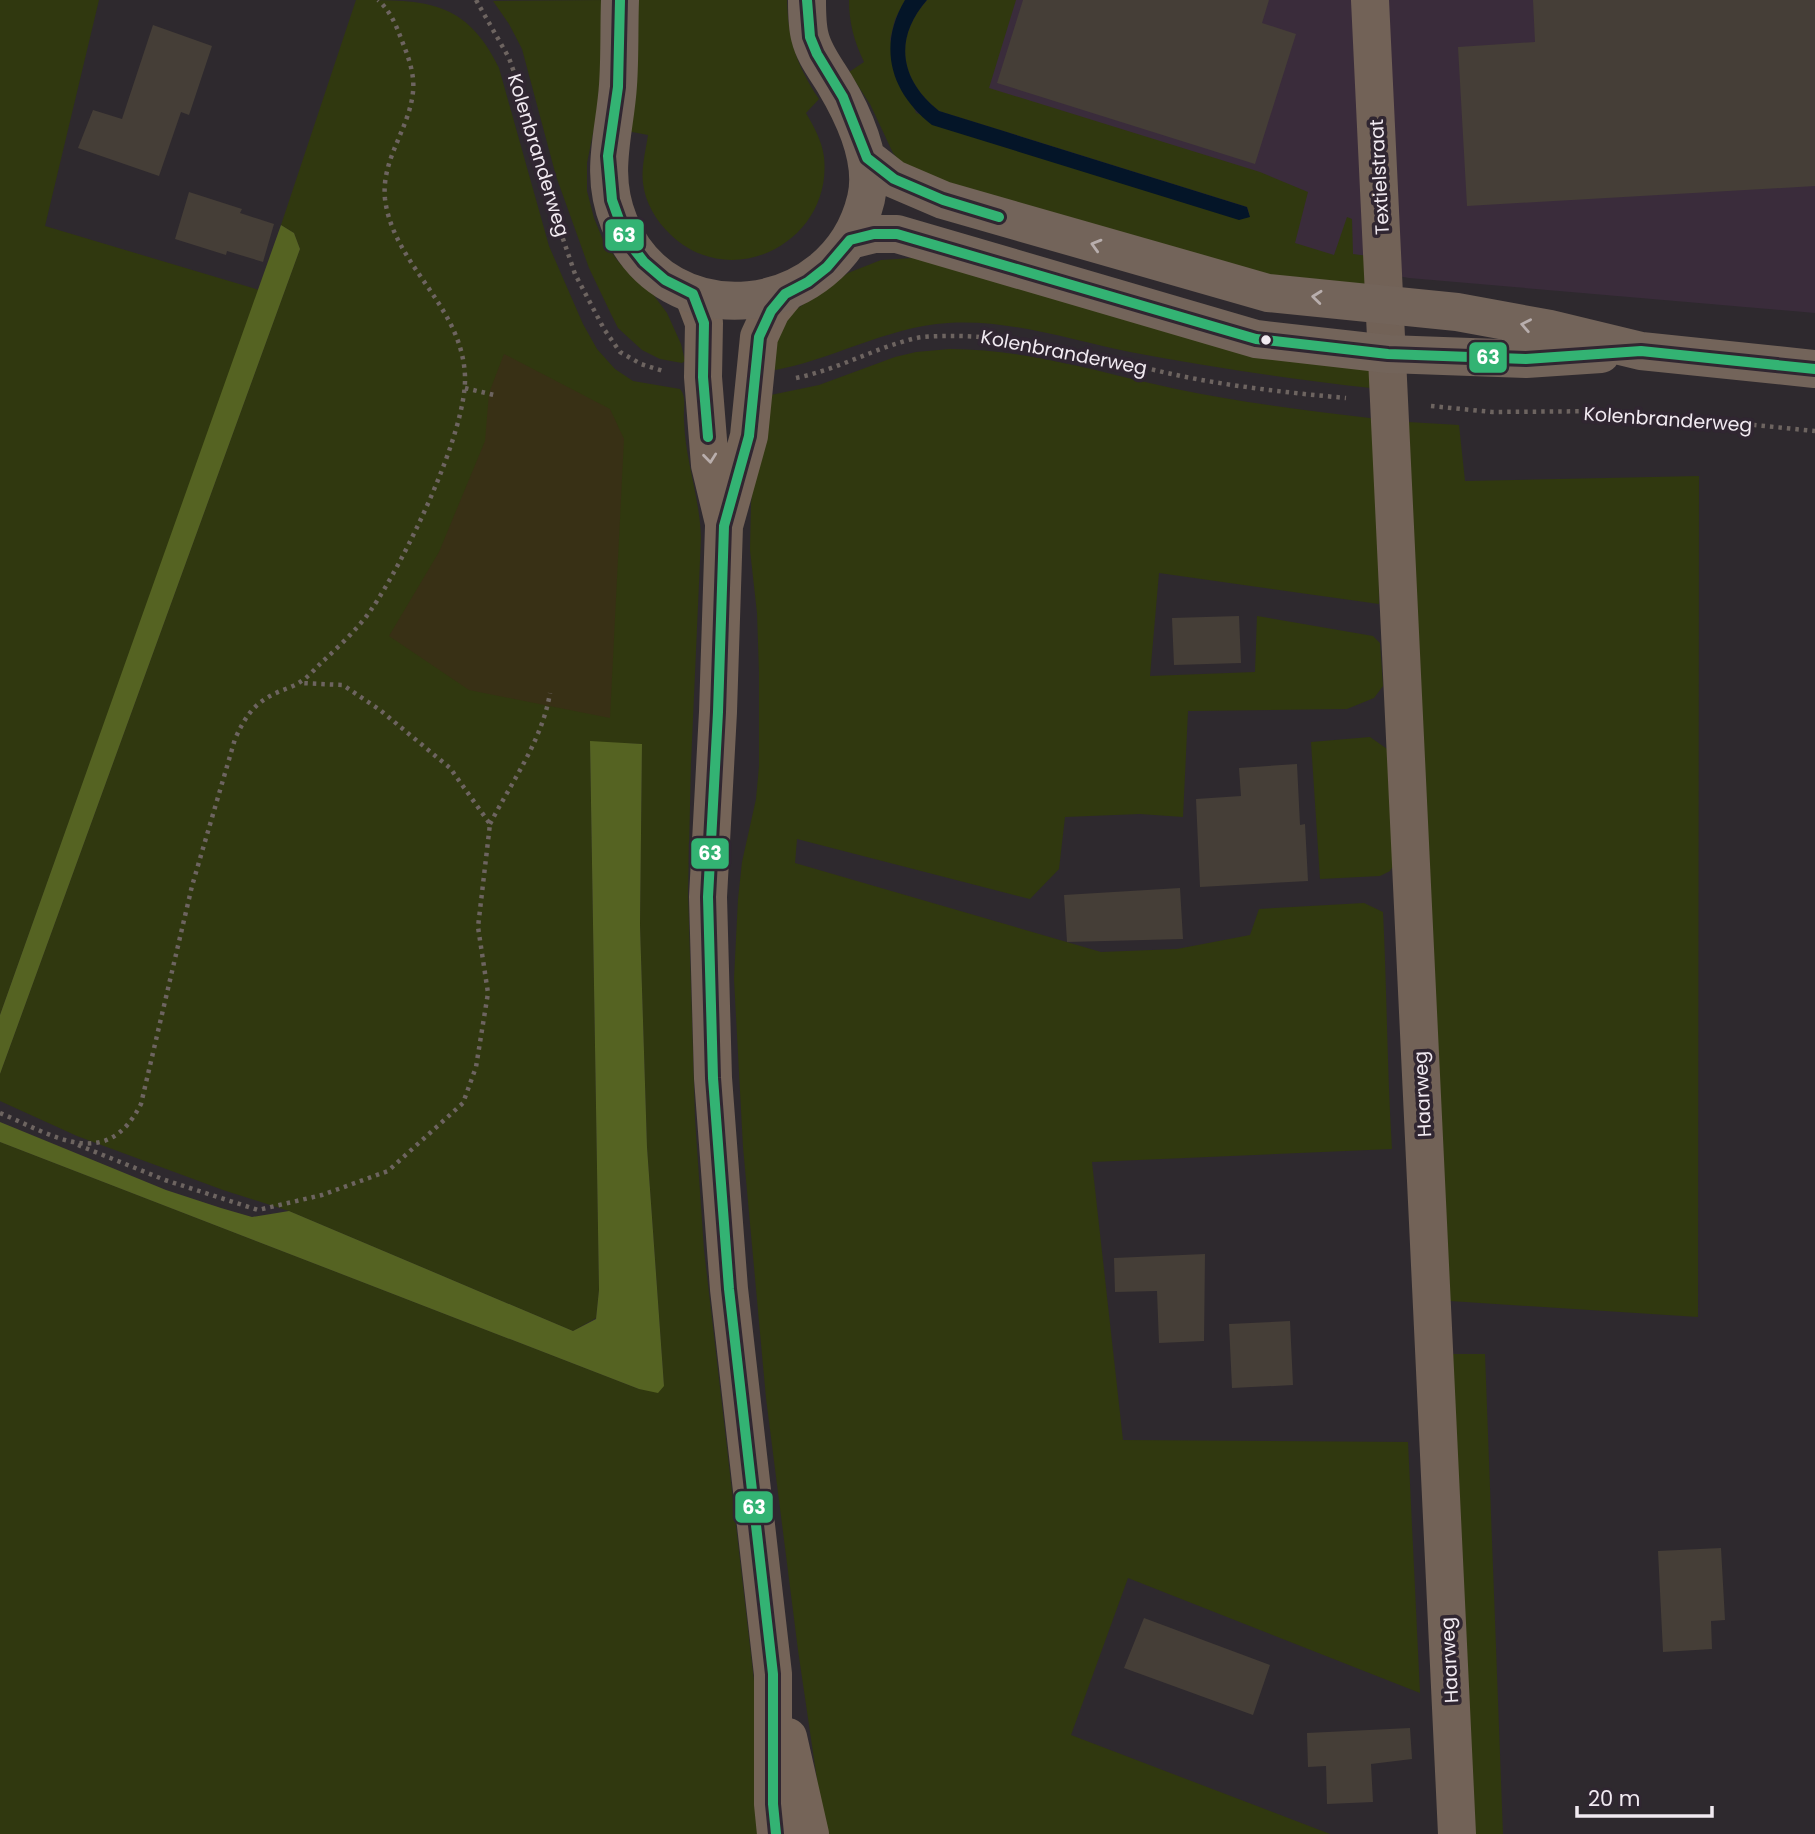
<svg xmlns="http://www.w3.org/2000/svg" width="1815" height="1834" viewBox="0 0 1815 1834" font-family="Poppins,sans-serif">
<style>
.built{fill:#3a2c3b}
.green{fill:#30380f}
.forest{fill:#556322}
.sand{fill:#383015}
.water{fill:#041528}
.building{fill:#453e37}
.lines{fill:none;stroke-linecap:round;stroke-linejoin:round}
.path{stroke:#6d6460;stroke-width:4.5;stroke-dasharray:3.5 5;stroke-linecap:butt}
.street{stroke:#726257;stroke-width:38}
.secondary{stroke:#756458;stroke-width:38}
.primary{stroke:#73645a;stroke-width:38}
.bus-1-casing{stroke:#302631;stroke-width:16}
.bus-1{stroke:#33b373;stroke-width:10}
.oneway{stroke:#b8aead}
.oneway2{stroke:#b9aeac}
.bus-dot{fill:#f1eaf1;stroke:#302631;stroke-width:2.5}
.labels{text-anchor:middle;stroke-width:7;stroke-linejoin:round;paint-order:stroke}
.street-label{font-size:19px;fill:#f1eaf1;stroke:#302631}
.line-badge{stroke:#302631;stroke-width:2.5}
.badge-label{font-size:19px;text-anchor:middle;font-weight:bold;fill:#fff}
</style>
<rect width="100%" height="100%" fill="#2e292e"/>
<!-- built -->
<path class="built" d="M 910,0 L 1815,0 L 1815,313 L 1409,278 L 1275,254 L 1022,149 Z"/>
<!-- green -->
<path class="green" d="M 0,0 L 99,0 L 45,226 L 259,290 L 0,1015 Z
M 356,0 C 426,0 466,0 499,68 L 549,246 L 583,324 L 597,349 L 615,369 L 633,381 L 680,389 C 687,397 683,409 684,420 C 685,460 700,498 701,538 L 691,763 L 688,892 L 695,1119 L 704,1250 L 756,1698 L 760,1834 L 0,1834 L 0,1142 L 639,1389 L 664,1386 L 647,1147 L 640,925 L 642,744 L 590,742 L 599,1290 L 596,1318 L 573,1331 L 289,1211 L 223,1190 L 77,1136 L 0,1101 L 0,1074 L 300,249 L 294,233 L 281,225 Z
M 607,0 L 597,113 L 587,163 L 587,191 L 594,218 L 603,240 L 617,260 L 633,278 L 652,293 L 667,313 L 681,344 L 685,361 L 682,363 L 660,359 L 642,350 L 618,328 L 611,314 L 589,268 L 556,176 L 522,49 L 509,24 L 493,1 Z
M 636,0 L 787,0 C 788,40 797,66 819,99 L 806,113 C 814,127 822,141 824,157 C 833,242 731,294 670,234 C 656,221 645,202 643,183 C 641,168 646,149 648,135 L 627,131 Z
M 849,0 L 905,0 L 895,19 L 890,39 L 916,113 L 1249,213 L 1247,207 L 939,111 C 900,80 893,39 927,0 L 1016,0 L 989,88 L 1260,172 L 1308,192 L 1295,243 L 1334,255 L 1347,217 L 1352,219 L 1353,254 L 1368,256 L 1369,290 L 1270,280 L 925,178 L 901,162 L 893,153 L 870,104 L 849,72 L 864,62 C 854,41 849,23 849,0 Z
M 929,257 L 1373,363 L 1371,388 C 1290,379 1210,367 1130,352 C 1070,340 1010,319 948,323 C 885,327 831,361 770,371 L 767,361 L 791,313 L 848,273 L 881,260 Z
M 950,349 C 1027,349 1102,373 1176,389 C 1243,403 1310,411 1378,419 L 1379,604 L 1159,573 L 1150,676 L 1255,672 L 1257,616 L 1373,636 L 1380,643 L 1383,686 L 1374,698 L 1347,709 L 1188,711 L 1183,817 L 1140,814 L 1065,817 L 1059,869 L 1030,899 L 797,839 L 795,863 L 1101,952 L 1177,949 L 1250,935 L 1259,909 L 1364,903 L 1383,912 C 1387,991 1387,1070 1392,1149 L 1092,1162 L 1123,1440 L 1408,1442 L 1420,1693 L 1128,1578 L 1071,1735 L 1330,1834 L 825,1834 L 798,1650 L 766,1398 L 743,1147 L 734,979 L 738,899 L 742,862 L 756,799 L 759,766 L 759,672 L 757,613 L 750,550 L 751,503 L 766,396 L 819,385 L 895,357 L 916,352 Z
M 1408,422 L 1459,425 L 1465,481 L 1699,476 L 1698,1317 L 1450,1301 Z
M 1370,737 L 1390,751 L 1396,861 L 1390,871 L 1380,876 L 1320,879 L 1311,742 Z
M 1451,1354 L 1485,1354 L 1503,1834 L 1473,1834 Z"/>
<!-- forest -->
<path class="forest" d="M 281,225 L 294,233 L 300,249 L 0,1074 L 0,1015 Z
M 590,741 L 642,744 L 640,925 L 647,1147 L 664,1386 L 658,1393 L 639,1389 L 0,1142 L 0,1122 L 166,1190 L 221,1208 L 252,1217 L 289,1211 L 573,1331 L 596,1319 L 599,1290 Z"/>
<!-- sand -->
<path class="sand" d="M 504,354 L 610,409 L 624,439 L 610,718 L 469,690 L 389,636 L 439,552 L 485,441 L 489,393 Z"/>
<!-- water -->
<path class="water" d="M 905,0 L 927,0 C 893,39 900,80 939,111 L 1247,207 L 1250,217 L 1239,220 L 932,125 C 891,93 877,47 905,0 Z"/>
<!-- building -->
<path class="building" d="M 1023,0 L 1269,0 L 1262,23 L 1296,34 L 1255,164 L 997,83 Z
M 1533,0 L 1815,0 L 1815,186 L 1467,206 L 1458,47 L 1535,42 Z
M 153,25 L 212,46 L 189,115 L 181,112 L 159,176 L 78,148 L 93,110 L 122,119 Z
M 189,192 L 242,209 L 240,213 L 274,224 L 263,262 L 227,251 L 226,255 L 175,239 Z
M 1239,616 L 1241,663 L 1174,665 L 1172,618 Z
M 1297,764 L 1300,825 L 1305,824 L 1308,881 L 1200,887 L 1196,799 L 1241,796 L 1239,768 Z
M 1180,888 L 1183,939 L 1067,942 L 1064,895 Z
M 1205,1254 L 1204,1341 L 1159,1343 L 1157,1291 L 1115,1292 L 1114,1258 Z
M 1290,1321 L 1293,1385 L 1232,1388 L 1229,1324 Z
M 1721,1548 L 1725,1620 L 1711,1621 L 1712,1649 L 1663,1652 L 1658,1551 Z
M 1144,1618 L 1270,1665 L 1253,1715 L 1124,1668 Z
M 1410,1728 L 1412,1759 L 1371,1764 L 1373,1802 L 1327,1804 L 1326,1766 L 1308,1767 L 1307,1733 Z"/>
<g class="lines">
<!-- path -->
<path class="path" d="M 476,0 L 509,58 L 527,109 L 546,189 L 575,274 L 604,329 L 620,352 L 641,364 L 663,371
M 796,378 C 830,371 860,356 892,345 C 902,342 913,338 923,337 C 1008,330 1098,358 1181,376 C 1235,387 1291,393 1346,398
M 465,388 L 494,395
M 1431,406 L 1492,412 L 1613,411 L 1815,431
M 490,824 C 512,781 542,741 550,693
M 0,1113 C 53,1135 106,1173 141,1104 L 192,886 L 235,739 C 245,717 254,703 276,693 C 284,689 293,687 300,682 C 307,678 314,670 320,664 C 337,648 357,630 371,610 C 404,562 467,433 465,376 C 462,305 393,265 385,199 C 381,159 409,130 413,92 C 415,74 408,56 402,41 C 396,25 391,12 378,0
M 78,1145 L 165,1180 L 258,1210 L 322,1195 L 388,1171 L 463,1103 L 476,1067 L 488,993 L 478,927 L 490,824 L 450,768 L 380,710 L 343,685 L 300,683"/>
<!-- street -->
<path class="street" d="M 1370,0 L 1457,1834"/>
<!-- secondary -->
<path class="secondary" d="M 693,294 L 704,323 L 703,377 L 710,465 L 724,523
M 788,1737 L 810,1834
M 776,1834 L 773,1804 L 773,1674 L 729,1289 L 713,1078 L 708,897 L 718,712 L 724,526 L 749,436 L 759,337 L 771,311 L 785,294"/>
<!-- primary -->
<path class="primary" d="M 620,0 C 619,28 620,57 618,85 C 615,133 599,173 619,222 C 665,339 837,321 866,199 C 875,161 854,116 835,84 C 826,69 814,54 810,37 C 807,26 807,12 807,0
M 867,158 L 894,179 L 943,200 L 1268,293 L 1457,312 L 1550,329 L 1641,351 L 1815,369
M 850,240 L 874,234 L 897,234 L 1256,339 L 1388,354 L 1526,359 L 1601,354"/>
<defs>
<path id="bus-1" d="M 620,0 L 618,87 L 608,156 L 612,200 L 626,239 L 644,262 L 665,280 L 693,294 L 704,323 L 703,377 L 708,437
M 807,0 L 810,37 L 817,54 L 843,97 L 867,158 L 894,179 L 943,200 L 999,217
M 776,1834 L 773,1804 L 773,1674 L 729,1289 L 713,1078 L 708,897 L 718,712 L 724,526 L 749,436 L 759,337 L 771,311 L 785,294 L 808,282 L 827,267 L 850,240 L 874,234 L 897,234 L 1256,339 L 1388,354 L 1526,359 L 1641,351 L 1815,369"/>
</defs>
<!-- bus-1 casing -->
<use href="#bus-1" class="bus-1-casing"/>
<!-- bus-1 -->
<use href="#bus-1" class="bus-1"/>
</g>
<!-- one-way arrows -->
<defs><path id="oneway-chevron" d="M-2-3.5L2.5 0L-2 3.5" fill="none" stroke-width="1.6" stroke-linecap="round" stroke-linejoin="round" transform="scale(1.75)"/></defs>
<g class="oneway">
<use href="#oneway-chevron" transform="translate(1096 245) rotate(-164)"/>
<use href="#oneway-chevron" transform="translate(1317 297) rotate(-174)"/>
<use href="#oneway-chevron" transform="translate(1526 325) rotate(-169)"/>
</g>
<use class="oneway2" href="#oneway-chevron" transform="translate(710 458) rotate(84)"/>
<!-- markers -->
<circle class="bus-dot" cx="1266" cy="340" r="6"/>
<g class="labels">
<!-- street labels -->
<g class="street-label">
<text transform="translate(539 155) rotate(73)" y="7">Kolenbranderweg</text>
<text transform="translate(1379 177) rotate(-93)" y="7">Textielstraat</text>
<text transform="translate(1064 352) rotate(11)" y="7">Kolenbranderweg</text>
<text transform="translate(1668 419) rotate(4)" y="7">Kolenbranderweg</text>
<text transform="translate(1422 1094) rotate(-93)" y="7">Haarweg</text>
<text transform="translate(1449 1660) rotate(-93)" y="7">Haarweg</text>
</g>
</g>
<g class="line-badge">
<rect x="604" y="218" width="41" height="34" rx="7" fill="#33b373"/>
<rect x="1468" y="341" width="40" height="33" rx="7" fill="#33b373"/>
<rect x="690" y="837" width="40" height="33" rx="7" fill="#33b373"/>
<rect x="734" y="1490" width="40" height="34" rx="7" fill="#33b373"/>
</g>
<g class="badge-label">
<text x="624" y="242">63</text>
<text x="1488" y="364">63</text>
<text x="710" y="860">63</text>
<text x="754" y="1514">63</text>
</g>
<!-- scale -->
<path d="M1577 1806v10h135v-10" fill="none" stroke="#f1eaf1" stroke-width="3.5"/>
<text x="1588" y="1806" font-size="21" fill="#f1eaf1" stroke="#302631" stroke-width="5" paint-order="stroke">20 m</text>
</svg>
